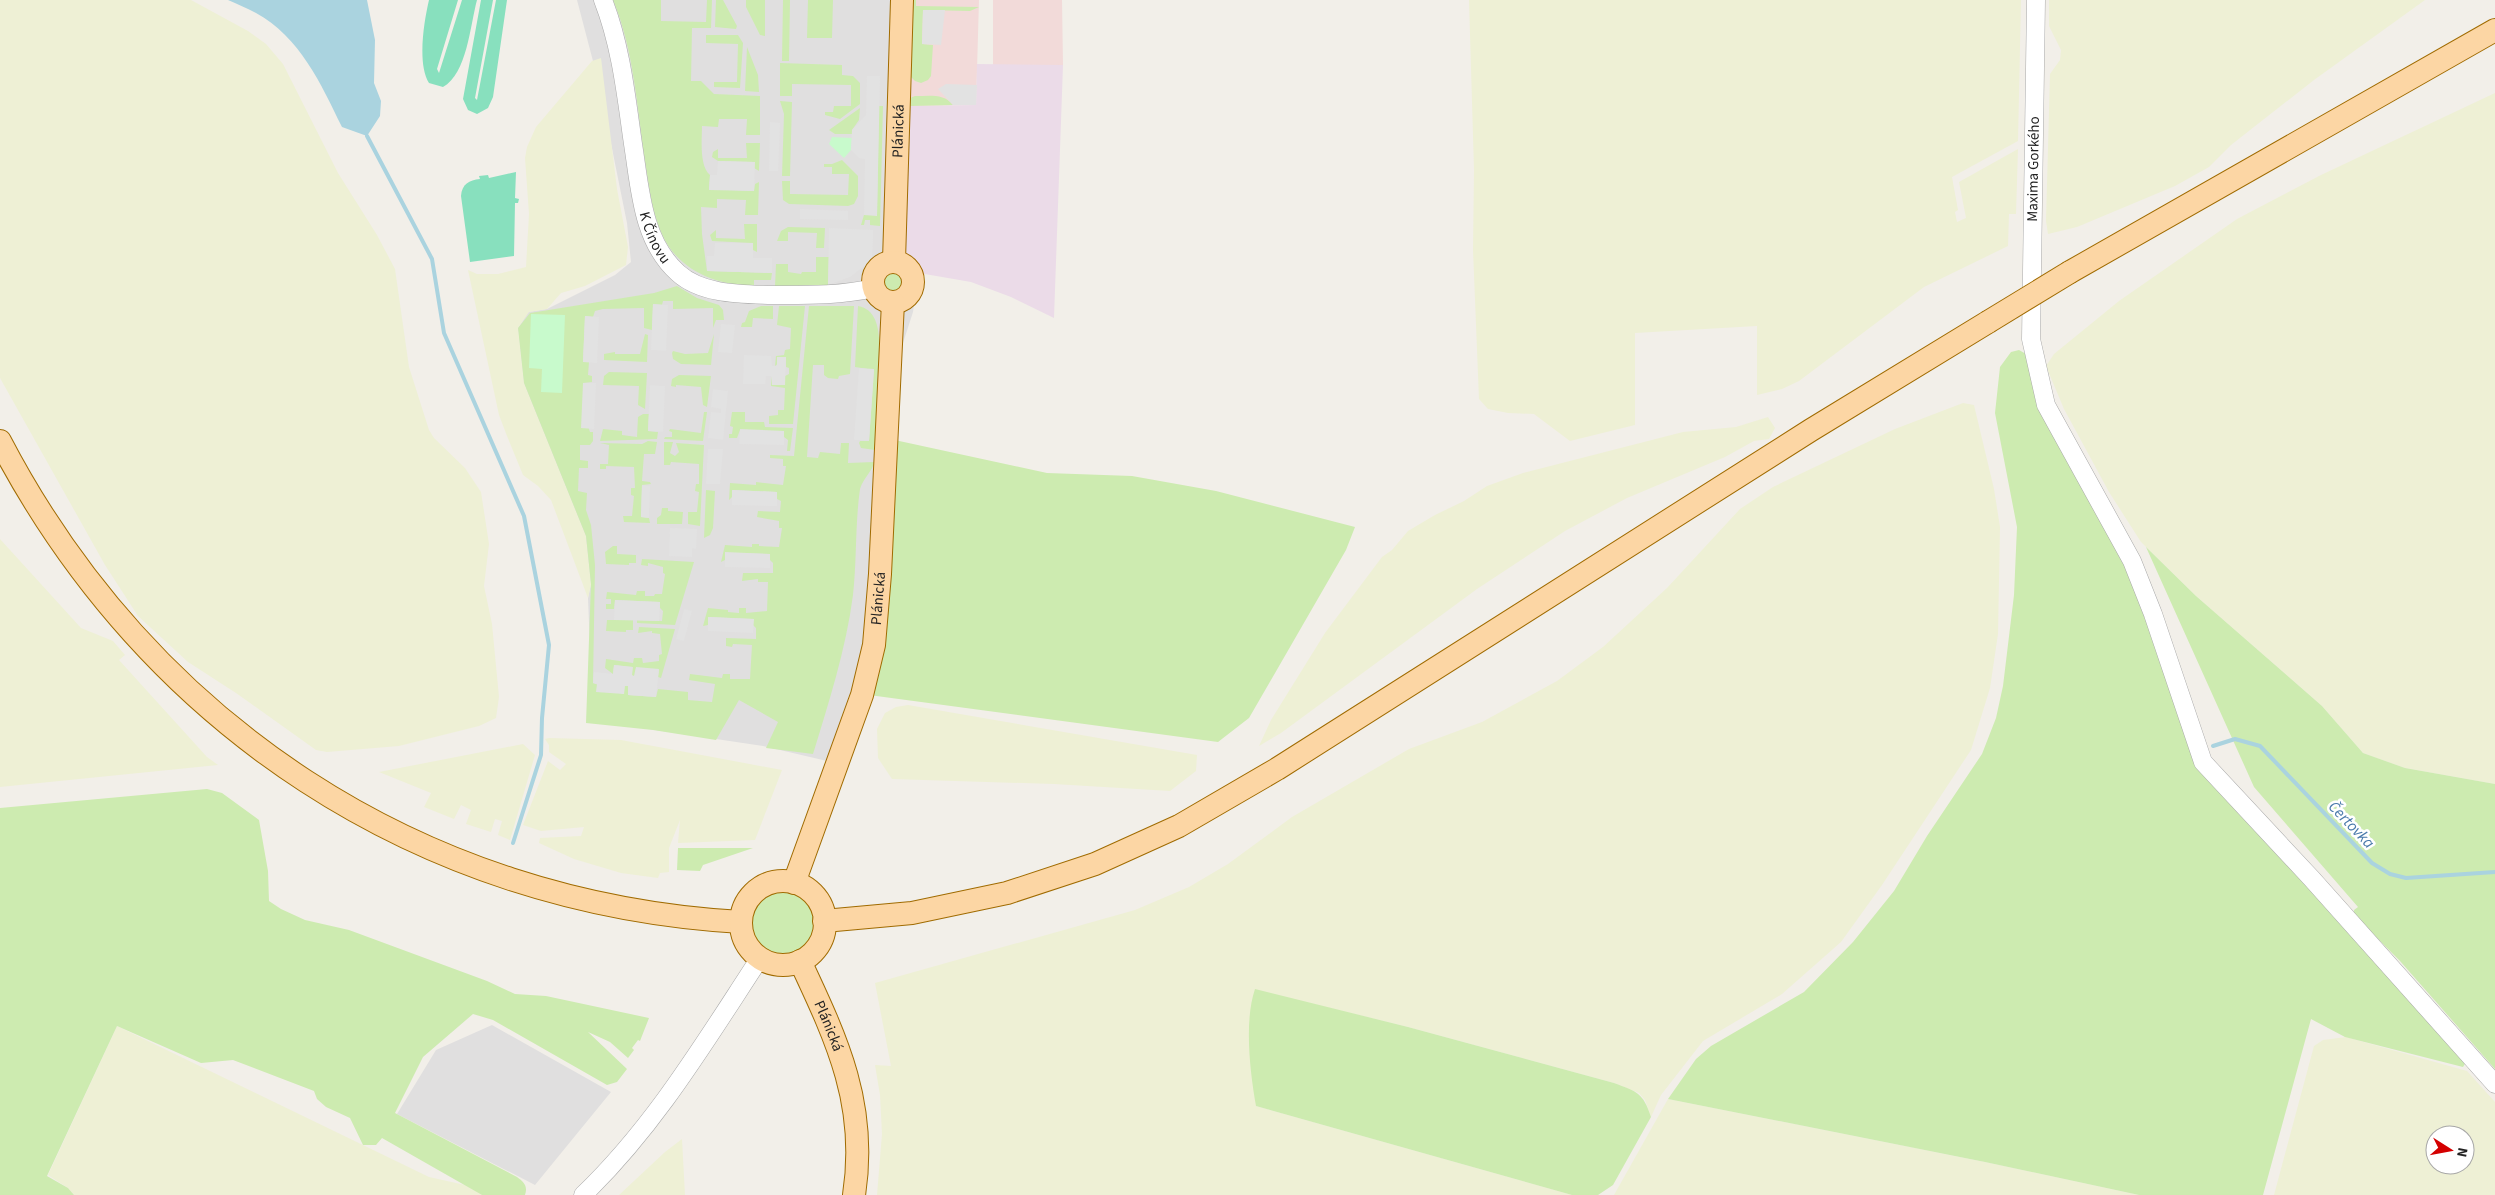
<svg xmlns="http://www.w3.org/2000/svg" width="2495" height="1195" viewBox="0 0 2495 1195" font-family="'Source Sans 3',sans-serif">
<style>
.residential{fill:#e0dfdf}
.commercial{fill:#f2dad9}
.industrial{fill:#ebdbe8}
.farmland{fill:#eef0d5;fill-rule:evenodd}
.grass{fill:#cdebb0}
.park{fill:#c8facc}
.pitch{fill:#88e0be}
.parking{fill:#e2e2e2}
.water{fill:#aad3df}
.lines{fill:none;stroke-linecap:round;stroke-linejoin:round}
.stream{stroke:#aad3df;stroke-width:4}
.minor-casing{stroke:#a9a9a9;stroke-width:19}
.major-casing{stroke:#a06b00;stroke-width:24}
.minor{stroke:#fff;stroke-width:18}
.major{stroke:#fcd6a4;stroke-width:22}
.major-bridge-casing{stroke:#a06b00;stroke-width:24;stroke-linecap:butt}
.major-bridge{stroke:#fcd6a4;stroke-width:22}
.labels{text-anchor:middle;stroke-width:5;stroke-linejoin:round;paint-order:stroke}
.street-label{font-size:15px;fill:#222;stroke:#fff}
.water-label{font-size:16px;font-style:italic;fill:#4a7aab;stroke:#fff}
</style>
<rect width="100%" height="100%" fill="#f2efe9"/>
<!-- residential -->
<path class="residential" d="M 577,0 L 915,0 L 910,106 L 911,266 L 919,273 L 913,312 L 903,343 L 890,439 L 884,632 L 827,761 L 763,746 L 609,723 L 587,723 L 591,673 L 588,598 L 591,584 L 524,383 L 518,328 L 528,312 L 547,309 L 615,275 L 631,262 L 627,223 L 599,84 Z
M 492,1025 L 611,1092 L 535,1185 L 397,1114 L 436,1050 Z"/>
<!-- commercial -->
<path class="commercial" d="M 916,0 L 979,0 L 976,105 L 910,106 Z
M 993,0 L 1062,0 L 1063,65 L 993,65 Z"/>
<!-- industrial -->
<path class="industrial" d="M 977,64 L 1063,65 L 1054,318 L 1011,297 L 971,282 L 919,273 L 905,261 L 904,253 L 910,106 L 976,105 Z"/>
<!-- farmland -->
<path class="farmland" d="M 0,0 L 191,0 L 248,31 L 266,44 L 283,64 L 338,173 L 377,235 L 395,269 L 409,367 L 429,430 L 434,438 L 465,468 L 481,492 L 489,544 L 484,586 L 492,624 L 499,697 L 496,718 L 479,726 L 399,746 L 327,752 L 316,750 L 236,693 L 188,662 L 138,616 L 105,565 L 0,378 Z
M 1469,0 L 2021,0 L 2018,141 L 1952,177 L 1958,210 L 1955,212 L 1957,222 L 1966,218 L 1959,182 L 2018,149 L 2016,214 L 2009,214 L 2008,246 L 1924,287 L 1799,381 L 1782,389 L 1757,395 L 1757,326 L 1635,333 L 1635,425 L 1570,441 L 1534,414 L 1508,413 L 1488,409 L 1479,399 L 1473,250 L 1474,170 Z
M 2049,0 L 2425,0 L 2314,80 L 2231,145 L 2209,167 L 2175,186 L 2077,227 L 2048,234 L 2046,221 L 2050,74 L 2060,60 L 2061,50 L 2049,26 Z
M 601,58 L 617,189 L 628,247 L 626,265 L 585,286 L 561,293 L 547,309 L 529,312 L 518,328 L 524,383 L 586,536 L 591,584 L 588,598 L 551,500 L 538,486 L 523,475 L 507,436 L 499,415 L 468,270 L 477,274 L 498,274 L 526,267 L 529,214 L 525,158 L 527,147 L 536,127 L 592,61 Z
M 2495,93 L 2495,784 L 2405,768 L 2363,753 L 2322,706 L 2196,596 L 2141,542 L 2109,492 L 2064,409 L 2046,366 L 2054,354 L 2119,301 L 2237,219 L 2321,175 Z
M 1963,403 L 1974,405 L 1994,489 L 2000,527 L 1998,634 L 1990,688 L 1971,750 L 1882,885 L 1841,942 L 1782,994 L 1703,1041 L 1661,1095 L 1651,1117 L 1645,1100 L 1639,1093 L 1614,1083 L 1408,1027 L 1255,990 L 1256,1106 L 1572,1195 L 877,1195 L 882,1134 L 880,1095 L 875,1065 L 891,1066 L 875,983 L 1135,910 L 1189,887 L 1228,864 L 1292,817 L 1409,749 L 1482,722 L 1557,681 L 1603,647 L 1667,588 L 1740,509 L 1773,487 L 1895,429 Z
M 1768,417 L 1775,428 L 1769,439 L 1754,441 L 1725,457 L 1627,498 L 1565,531 L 1477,589 L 1281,733 L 1259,746 L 1271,720 L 1325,633 L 1382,557 L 1392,550 L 1408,531 L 1435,515 L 1464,501 L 1487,486 L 1523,473 L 1683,432 L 1736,427 Z
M 0,539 L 81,628 L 113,641 L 125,655 L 119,660 L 207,757 L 218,765 L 0,787 Z
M 908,705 L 1197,755 L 1196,771 L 1170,791 L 1054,784 L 892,779 L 878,758 L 877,729 L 885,713 L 896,707 Z
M 549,738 L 621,740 L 782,770 L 755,840 L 678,843 L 680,820 L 669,848 L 669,872 L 660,873 L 658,878 L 621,873 L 574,859 L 539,843 L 540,838 L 581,836 L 584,827 L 541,831 L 523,825 L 548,761 L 560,770 L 566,764 L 549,752 L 549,745 L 545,739 Z
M 523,744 L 535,755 L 510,840 L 498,835 L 502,821 L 495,819 L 491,832 L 466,824 L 471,810 L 461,805 L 454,819 L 424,807 L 431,793 L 379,772 Z
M 117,1026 L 429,1177 L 465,1185 L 482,1195 L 74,1195 L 68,1188 L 48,1175 Z
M 2346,1037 L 2467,1071 L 2495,1102 L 2495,1195 L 2274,1195 L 2314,1046 L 2323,1040 ZM 2435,1135 L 2465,1135 L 2465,1165 L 2435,1165 Z
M 1668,1099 L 1985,1162 L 2139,1195 L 1614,1195 Z
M 682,1139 L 685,1195 L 619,1195 L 665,1152 Z"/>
<!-- grass -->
<path class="grass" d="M 613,0 L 661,0 L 661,21 L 706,22 L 707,0 L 712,0 L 711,28 L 692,28 L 691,81 L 701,81 L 714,94 L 760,96 L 760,135 L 746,135 L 747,119 L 719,119 L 718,127 L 702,126 C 702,139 699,166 710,175 L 709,189 L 754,191 L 755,184 L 759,182 L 758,215 L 745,215 L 746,200 L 717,199 L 717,208 L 701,207 L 702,234 L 707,271 L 772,273 L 771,280 L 754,280 L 754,286 C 723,285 692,276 672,251 C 653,226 650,191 645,161 C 637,108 634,50 613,0 Z
M 716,0 L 723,0 L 737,26 L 736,29 L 715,27 Z
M 746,0 L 765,0 L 765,36 L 760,35 L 746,7 Z
M 783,0 L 790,0 L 789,61 L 782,61 Z
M 808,0 L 833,0 L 832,38 L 807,38 Z
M 909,0 L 916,0 L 916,6 L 979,7 L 970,11 L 923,10 L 922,44 L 933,45 L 931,76 L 928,80 L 921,83 L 915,81 L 909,75 Z
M 706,35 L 738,35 L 743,43 L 740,88 L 714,87 L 714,82 L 737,82 L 738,44 L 706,43 Z
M 747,47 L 758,75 L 759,92 L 745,91 Z
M 780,63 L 842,65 L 842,75 L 853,76 L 860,83 L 860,104 L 840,119 L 825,115 L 825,112 L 833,112 L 834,106 L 851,106 L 851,85 L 792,84 L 792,96 L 780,96 Z
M 915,96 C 929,96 944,93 953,105 L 910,106 L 906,222 L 910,98 Z
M 780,101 L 792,102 L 790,176 L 782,176 L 784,114 Z
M 879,106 L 883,106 L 880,226 L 870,225 L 870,220 L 865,220 L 864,225 L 861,225 L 864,215 L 877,215 Z
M 860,108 L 859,120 L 852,130 L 852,134 L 835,134 L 829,130 Z
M 746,143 L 760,143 L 759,171 L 754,168 L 754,162 L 718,161 L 712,157 L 713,152 L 718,149 L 718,158 L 747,158 Z
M 842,160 L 858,176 L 858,196 L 854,204 L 848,206 L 789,204 L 783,200 L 782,181 L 790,181 L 790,194 L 848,195 L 849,174 L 832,174 L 832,167 L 824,167 L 824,164 L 832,164 Z
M 744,224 L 757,224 L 757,252 L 753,250 L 752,243 L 712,241 L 710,235 L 716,230 L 716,238 L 745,239 Z
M 788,227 L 825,228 L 824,248 L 816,248 L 817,233 L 788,232 L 788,241 L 777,241 L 781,231 Z
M 816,257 L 829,257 L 828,285 L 775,286 L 776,264 L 788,264 L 788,272 L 801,274 L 802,272 L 816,272 Z
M882 281a11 11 0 1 1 22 0a11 11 0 1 1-22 0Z
M 677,286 L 697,298 L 719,305 L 723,310 L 724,320 L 716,320 L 713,328 L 713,308 L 673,309 L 673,301 L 663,301 L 662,305 L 653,304 L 652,330 L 644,328 L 644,308 L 603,309 L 595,311 L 593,317 L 585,316 L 583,362 L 589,362 L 588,375 L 592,376 L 592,382 L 583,383 L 589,429 L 590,432 L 593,432 L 593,441 L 590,445 L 580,445 L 580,460 L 588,461 L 588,468 L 579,468 L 578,491 L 587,493 L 586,510 L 591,525 L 595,565 L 593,683 L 623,694 L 624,686 L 628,686 L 628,695 L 656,697 L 658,689 L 688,692 L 688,700 L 712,702 L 715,684 L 689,680 L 690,674 L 722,678 L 723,674 L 730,674 L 730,679 L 750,679 L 752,645 L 733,644 L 732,647 L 726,646 L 726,638 L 756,639 L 756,628 L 753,625 L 753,619 L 709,617 L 708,625 L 703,626 L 708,608 L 728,610 L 728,612 L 739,613 L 739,608 L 746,608 L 746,613 L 767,611 L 768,582 L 758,582 L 758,579 L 742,581 L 743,573 L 773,573 L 773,563 L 770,560 L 770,554 L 725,553 L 725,560 L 721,562 L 725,545 L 752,547 L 752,544 L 759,544 L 759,546 L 779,547 L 782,528 L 779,528 L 779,521 L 757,517 L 758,511 L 780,512 L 781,501 L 777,499 L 777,492 L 733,490 L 732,497 L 729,500 L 730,483 L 756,485 L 756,482 L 783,485 L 786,466 L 783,466 L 783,459 L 770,458 L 770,455 L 794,456 L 809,306 L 854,306 L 850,374 L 839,376 L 838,379 L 828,378 L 824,375 L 824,365 L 813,365 L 807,457 L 818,458 L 820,452 L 840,454 L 841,443 L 849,443 L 848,463 L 874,462 C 873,471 863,478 860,489 C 855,524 857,560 853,595 C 846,649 829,702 813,754 L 766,748 L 778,722 L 739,700 L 716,740 L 653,730 L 586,723 L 591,584 L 586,536 L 524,383 L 518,328 L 530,313 L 654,293 Z
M 761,306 L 773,306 L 773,319 L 753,318 L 752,327 L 741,327 L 742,323 L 745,322 L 749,311 Z
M 779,306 L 805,306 L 793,424 L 769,424 L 769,416 L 778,415 L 778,410 L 784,410 L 785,388 L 771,386 L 771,376 L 785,385 L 785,376 L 789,374 L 789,368 L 786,367 L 786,357 L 775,366 L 776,356 L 784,355 L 785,350 L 790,349 L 791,328 L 777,325 Z
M 858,306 C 888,311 878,361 877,383 L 884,383 L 875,450 L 861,448 L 859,443 L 860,441 L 869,441 L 874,370 L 855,367 Z
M 645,334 L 648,335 L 647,362 L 604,360 L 604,354 L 615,352 L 615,354 L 640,354 Z
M 714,334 L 711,365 L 681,364 L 673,359 L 672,353 L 673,351 L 685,354 L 708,353 Z
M 2019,350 L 2026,354 L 2128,567 L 2188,732 L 2466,1062 L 2463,1067 L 2345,1037 L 2311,1019 L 2263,1195 L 2139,1195 L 1985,1162 L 1668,1099 L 1696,1059 L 1711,1046 L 1804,992 L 1853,942 L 1894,891 L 1927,836 L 1982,754 L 1996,718 L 2003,686 L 2014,595 L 2017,527 L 1995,413 L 2000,367 L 2011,352 Z
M 609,372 L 647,373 L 645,409 L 638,405 L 639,386 L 603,385 L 604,376 Z
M 679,375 L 711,376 L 707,407 L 703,405 L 701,387 L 676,385 L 676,387 L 671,386 L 672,379 Z
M 704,412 L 707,412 L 703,441 L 664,439 L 665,437 L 672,437 L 672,432 L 669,431 L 670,429 L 701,433 Z
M 732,412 L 745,412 L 745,422 L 764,422 L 765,427 L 793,428 L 790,451 L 761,451 L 787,451 L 788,440 L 784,437 L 784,432 L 740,430 L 737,438 L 729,438 L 729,434 L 732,434 L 733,427 L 730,426 Z
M 643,414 L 649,414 L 648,431 L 658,432 L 657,439 L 600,441 L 603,429 L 622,431 L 622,435 L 637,437 L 638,417 Z
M 890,439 L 1047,473 L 1132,476 L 1216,491 L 1355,527 L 1346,550 L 1249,718 L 1218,742 L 869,695 Z
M 648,441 L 657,442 L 655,454 L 644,454 L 642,481 L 650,482 L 651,484 L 642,485 L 641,517 L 649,518 L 650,523 L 624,522 L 623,516 L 632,516 L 634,496 L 631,495 L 631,488 L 635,488 L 634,467 L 606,466 L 606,469 L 600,469 L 600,464 L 608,464 L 609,445 L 600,443 L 642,444 Z
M 664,442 L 673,442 L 670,453 L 675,456 L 679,452 L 676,443 L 704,445 L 700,526 L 688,524 L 688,512 L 697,512 L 699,492 L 695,491 L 696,484 L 699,484 L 699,464 L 671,462 L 670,465 L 664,465 Z
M 706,490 L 715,491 L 713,528 L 710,535 L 704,538 Z
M 662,508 L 668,508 L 668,511 L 683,512 L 682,524 L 657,524 L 657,518 L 661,515 Z
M 613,546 L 617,546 L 617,554 L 636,555 L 636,563 L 629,563 L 629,565 L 606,564 L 605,552 Z
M 2146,547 L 2196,596 L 2322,706 L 2363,753 L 2405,768 L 2495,784 L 2495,1069 L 2400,961 L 2354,915 L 2354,910 L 2358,907 L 2254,787 Z
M 642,559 L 694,562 L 675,625 L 637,623 L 637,620 L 662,621 L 663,611 L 660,608 L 660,602 L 615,600 L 614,609 L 606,609 L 606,604 L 611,604 L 611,599 L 606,599 L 607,592 L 636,595 L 637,591 L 645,591 L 645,596 L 654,596 L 655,594 L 662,594 L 665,574 L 663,573 L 663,567 L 648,563 L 648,566 L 641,565 Z
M 607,620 L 633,620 L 633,630 L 626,630 L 626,632 L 606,631 Z
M 639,627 L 675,629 L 661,678 L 658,677 L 659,670 L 636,668 L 635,676 L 632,676 L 632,667 L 614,665 L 613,674 L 605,668 L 606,659 L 633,663 L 634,658 L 642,658 L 643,663 L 659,661 L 659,655 L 662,654 L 660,634 L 652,633 L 652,631 L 638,633 Z
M 207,789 L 222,793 L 259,820 L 268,871 L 269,901 L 281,909 L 305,920 L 349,930 L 487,981 L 515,994 L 546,996 L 649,1018 L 640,1041 L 638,1040 L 632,1048 L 634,1050 L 628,1058 L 610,1042 L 588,1032 L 627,1069 L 617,1082 L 607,1085 L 493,1020 L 473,1014 L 423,1057 L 395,1113 L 517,1177 C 524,1182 528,1186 525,1195 L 482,1195 L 382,1138 L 376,1145 L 363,1145 L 350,1118 L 326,1107 L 317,1099 L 314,1091 L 233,1060 L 201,1063 L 117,1026 L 47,1176 L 68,1188 L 74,1195 L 0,1195 L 0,808 Z
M 678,848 L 753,848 L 703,865 L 700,871 L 677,870 Z
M751 923a32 32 0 1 1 64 0a32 32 0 1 1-64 0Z
M 1255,989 L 1408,1027 L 1614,1083 C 1637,1092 1643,1092 1651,1117 L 1613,1185 L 1598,1195 L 1572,1195 L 1256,1106 C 1250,1072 1244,1021 1255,989 Z"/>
<!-- park -->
<path class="park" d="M 832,137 L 852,138 L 851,150 L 844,158 L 829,144 Z
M 531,314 L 565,315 L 562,393 L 541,392 L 542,369 L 529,368 Z"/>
<!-- pitch -->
<path class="pitch" d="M 429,0 L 458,0 L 437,69 L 439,73 L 462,0 L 477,0 C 470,26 467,74 443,87 L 429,83 C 417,64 424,21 429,0 Z
M 481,0 L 493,0 L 475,98 L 477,100 L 496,0 L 507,0 L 493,97 L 488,108 L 477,114 L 468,110 L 463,99 Z
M 516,172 L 515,198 L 519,199 L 518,203 L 515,203 L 514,256 L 470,262 L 461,196 C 462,184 469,180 480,179 L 479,176 L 488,175 L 489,178 Z"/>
<!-- parking -->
<path class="parking" d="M 923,10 L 945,10 L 941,45 L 922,44 Z
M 867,76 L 880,76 L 877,216 L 864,215 L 865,159 L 859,158 L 851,150 L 852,130 L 866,115 Z
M 946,84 L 977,85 L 976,105 L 953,105 L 938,89 Z
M 770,122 L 780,123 L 778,171 L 769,171 Z
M 718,161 L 755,162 L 754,191 L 709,190 L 710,175 L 717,175 Z
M 800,209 L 848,211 L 848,220 L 800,219 Z
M 829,228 L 873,230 L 873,238 L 872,260 L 850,277 L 828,285 Z
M 715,243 L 753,243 L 753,258 L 772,258 L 772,273 L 707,271 L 707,256 L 714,256 Z
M 653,304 L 668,305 L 666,351 L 651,350 Z
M 585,316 L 599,317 L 597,363 L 583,362 Z
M 721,324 L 735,325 L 732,353 L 718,352 Z
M 744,355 L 771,356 L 772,366 L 777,366 L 777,357 L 786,357 L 785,385 L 772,385 L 771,376 L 766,376 L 765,384 L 743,384 Z
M 859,368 L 874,369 L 869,441 L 854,440 Z
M 583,383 L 596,383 L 594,429 L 581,428 Z
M 650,385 L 665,386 L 663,432 L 648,431 Z
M 713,389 L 728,391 L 723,440 L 708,438 L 711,412 L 721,413 L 721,409 L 711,407 Z
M 740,429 L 784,431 L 784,445 L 739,444 Z
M 708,449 L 723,449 L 720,484 L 706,484 Z
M 642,485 L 650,486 L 649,518 L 641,517 Z
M 732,490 L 777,492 L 777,506 L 732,505 Z
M 670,528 L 697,529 L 696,549 L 692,548 L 692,557 L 669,556 Z
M 725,552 L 770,554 L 770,568 L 725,567 Z
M 615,600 L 660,602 L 659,621 L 614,620 Z
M 684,609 L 692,611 L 684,641 L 676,639 Z
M 708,617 L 754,619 L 753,633 L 708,631 Z
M 614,665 L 633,667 L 632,675 L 634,676 L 636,667 L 659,669 L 656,697 L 628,695 L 628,686 L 625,686 L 624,694 L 596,692 L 597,684 L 593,683 L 594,672 L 613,674 Z"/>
<!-- water -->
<path class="water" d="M 228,0 L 367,0 L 375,40 L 374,83 L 381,101 L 380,116 L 367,136 L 342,127 C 321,84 300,37 256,13 C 247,8 237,4 228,0 Z"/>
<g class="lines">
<!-- stream -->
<path class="stream" d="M 367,136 L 432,259 L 444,333 L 524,516 L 549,645 L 542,718 L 541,755 L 513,843
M 2213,746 L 2235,739 L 2260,746 L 2372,863 L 2390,874 L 2406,878 L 2495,872"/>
<defs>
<g id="minor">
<path id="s1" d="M 603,0 C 621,46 626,95 633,144 C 640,188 642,241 678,273 C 701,294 739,294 768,295 C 804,295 839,296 874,288"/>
<path d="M 2036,0 L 2031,339 L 2046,405 L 2132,561 L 2153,614 L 2203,762 L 2312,879 L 2495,1084"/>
<path d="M 583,1195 C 655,1126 706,1040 760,958"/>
</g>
<g id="major">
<path id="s2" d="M 894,261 L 902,0"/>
<circle cx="893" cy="282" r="20"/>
<path d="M 2070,272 L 2495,30"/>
<path d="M 0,441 C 148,725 421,904 741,922"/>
<circle cx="783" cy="923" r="42"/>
<path id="s3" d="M 794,883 L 862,695 L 874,645 L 880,574 L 893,302"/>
<path d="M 824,921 L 912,913 L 1007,893 L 1095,864 L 1179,826 L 1277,769 L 1811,430 L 1988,322"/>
<path id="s4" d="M 800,961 C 837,1040 868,1105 854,1195"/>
</g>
</defs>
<!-- minor casing -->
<use href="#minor" class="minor-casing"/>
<!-- major casing -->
<use href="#major" class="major-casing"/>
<!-- minor -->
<use href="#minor" class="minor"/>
<!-- major -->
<use href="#major" class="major"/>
<defs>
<path id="major-bridge" d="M 1988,322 L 2070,272"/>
</defs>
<!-- major-bridge casing -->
<use href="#major-bridge" class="major-bridge-casing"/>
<!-- major-bridge -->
<use href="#major-bridge" class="major-bridge"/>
</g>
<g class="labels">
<!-- street labels -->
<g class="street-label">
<text dy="5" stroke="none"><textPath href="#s2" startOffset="130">Plánická</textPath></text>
<text transform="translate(2033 169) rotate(-89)" y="5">Maxima Gorkého</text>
<text dy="5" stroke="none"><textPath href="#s1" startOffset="244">K Čínovu</textPath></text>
<text dy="5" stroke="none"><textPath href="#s3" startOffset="298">Plánická</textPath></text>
<text dy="5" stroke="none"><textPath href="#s4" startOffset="71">Plánická</textPath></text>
</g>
<!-- water labels -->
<g class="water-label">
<text transform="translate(2352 824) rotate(46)" y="6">Čertovka</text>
</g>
</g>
<!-- north arrow -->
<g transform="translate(2450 1150) rotate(101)"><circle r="24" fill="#ffffff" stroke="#a7a7a7"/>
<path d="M0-4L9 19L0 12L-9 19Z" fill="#d40000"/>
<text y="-8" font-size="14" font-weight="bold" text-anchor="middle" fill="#222222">N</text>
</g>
</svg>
